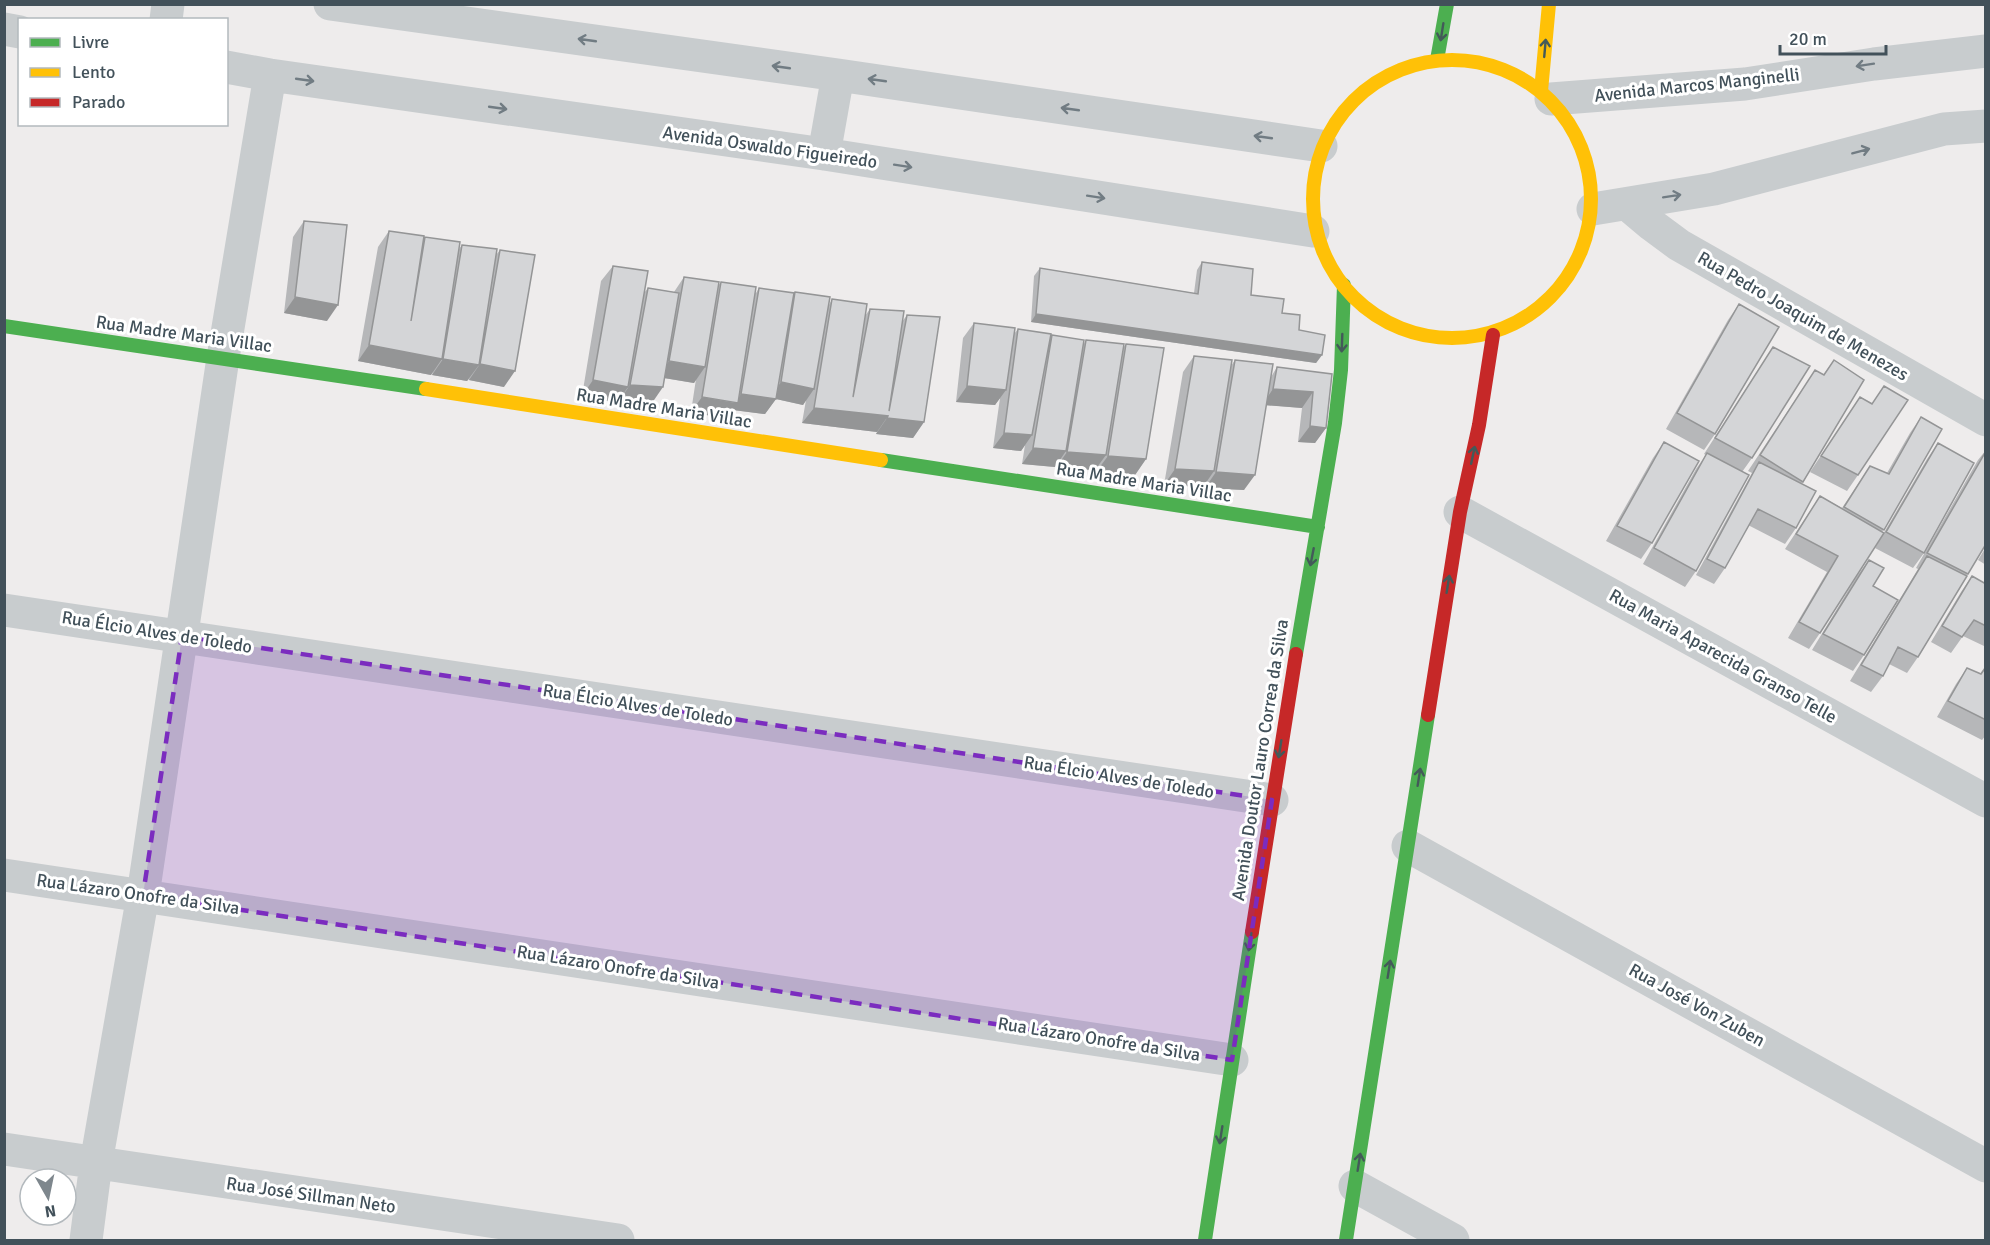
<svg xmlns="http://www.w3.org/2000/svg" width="1990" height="1245" viewBox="0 0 1990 1245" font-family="Signika,sans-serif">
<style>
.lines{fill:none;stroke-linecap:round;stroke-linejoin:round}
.street{stroke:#c8ccce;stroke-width:33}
.fast{stroke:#4caf50;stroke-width:14}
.slow{stroke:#ffc107;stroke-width:14}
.jam{stroke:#c62828;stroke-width:14}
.wall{fill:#b6b7b9}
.shaded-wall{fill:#949596}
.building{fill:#d4d5d7;stroke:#949596;stroke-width:1.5}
.oneway{stroke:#435a59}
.oneway2{stroke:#717c83}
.marked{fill:#7b2cbf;fill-opacity:0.2;stroke:#7b2cbf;stroke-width:4.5;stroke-dasharray:12 8;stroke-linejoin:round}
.labels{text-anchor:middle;stroke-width:6;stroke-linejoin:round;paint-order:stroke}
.street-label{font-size:18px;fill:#42515a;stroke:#fff}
</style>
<rect width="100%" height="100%" fill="#eeecec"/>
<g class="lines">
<!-- street -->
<path class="street" d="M 330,4 L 838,75 L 1321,146
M 166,20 L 168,4
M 4,29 L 20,32
M 226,67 L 270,75 L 824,154 L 1313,231
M 1551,99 L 1745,84 L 1874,64 L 1986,51
M 824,154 L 838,75
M 1627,204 L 1652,225 L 1679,245 L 1986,420
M 1593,209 L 1714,189 L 1944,129 L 1986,126
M 1460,512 L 1986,801
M 4,610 L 1272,800
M 1408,846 L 1986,1166
M 4,875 L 1232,1060
M 4,1149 L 618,1240
M 1355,1186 L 1453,1240
M 86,1240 L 96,1163 L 143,895 L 223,358 L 270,75"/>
<!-- fast -->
<path class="fast" d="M 1437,60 L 1447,4
M 4,326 L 426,389
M 881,460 L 1318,527
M 1296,654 L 1335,423 L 1341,370 L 1344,285
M 1205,1240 L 1252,932
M 1346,1240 L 1428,715"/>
<!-- slow -->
<path class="slow" d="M1313 199a139 139 0 1 1 278 0a139 139 0 1 1-278 0Z
M 1541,91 L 1549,4
M 426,389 L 881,460"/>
<!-- jam -->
<path class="jam" d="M 1428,715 L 1460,512 L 1479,425 L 1493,335
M 1252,932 L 1296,654"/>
</g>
<!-- wall -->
<path class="wall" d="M 304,221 L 327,321 L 284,313 L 293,237 Z
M 389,231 L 423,240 L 425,237 L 459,249 L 462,245 L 496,255 L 500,250 L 504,387 L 469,380 L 469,379 L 467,381 L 432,375 L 433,371 L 431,375 L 358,361 L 378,247 Z
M 1202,262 L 1251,295 L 1282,313 L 1322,355 L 1316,363 L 1031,322 L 1034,276 L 1040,268 L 1194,293 L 1197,270 Z
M 613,266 L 644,293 L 648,288 L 674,292 L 684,277 L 718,286 L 721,282 L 756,293 L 759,288 L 794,294 L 795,292 L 829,305 L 832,299 L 865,316 L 870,309 L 902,322 L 907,315 L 924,422 L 913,438 L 876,434 L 877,432 L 802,423 L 806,400 L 803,405 L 776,399 L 765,414 L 733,410 L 727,419 L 691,412 L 696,379 L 694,383 L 664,378 L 652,403 L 619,401 L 619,400 L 617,403 L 582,396 L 601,281 Z
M 1739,304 L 1715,434 L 1704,450 L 1666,429 L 1728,320 Z
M 974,323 L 1014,334 L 1018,329 L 1050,338 L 1052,335 L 1084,344 L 1086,340 L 1123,348 L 1126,344 L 1146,459 L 1135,475 L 1096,472 L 1097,467 L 1095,470 L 1056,468 L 1057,464 L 1055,467 L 1022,464 L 1025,445 L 1021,451 L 993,448 L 1000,398 L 995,405 L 956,402 L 963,338 Z
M 1773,347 L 1752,458 L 1742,472 L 1696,571 L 1685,587 L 1643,564 L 1696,469 L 1706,455 L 1704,454 Z
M 1194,356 L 1231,366 L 1235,360 L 1271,377 L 1277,367 L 1332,374 L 1326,428 L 1315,443 L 1298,442 L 1302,408 L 1266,405 L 1244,490 L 1205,488 L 1205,483 L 1203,487 L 1164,485 L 1183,372 Z
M 1834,360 L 1864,380 L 1802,484 L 1796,528 L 1785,544 L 1748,525 L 1725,568 L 1714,584 L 1696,575 L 1752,473 L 1748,471 L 1815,370 L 1823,375 Z
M 1860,397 L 1872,403 L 1858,475 L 1847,491 L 1810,472 Z
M 1921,417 L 1942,429 L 1882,532 L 1820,633 L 1809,649 L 1788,638 L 1827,572 L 1785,549 L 1820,496 L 1842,508 L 1870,466 L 1887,473 L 1910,433 Z
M 1664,442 L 1652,543 L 1641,559 L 1606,541 L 1653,458 Z
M 1938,443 L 1924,553 L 1913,568 L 1875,548 L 1927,459 Z
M 1986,450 L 1986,544 L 1918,657 L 1907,673 L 1889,664 L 1883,676 L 1871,692 L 1850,681 L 1918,569 L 1916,568 L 1978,460 Z
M 1986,547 L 1986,565 L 1978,560 Z
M 1869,560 L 1864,655 L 1853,671 L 1812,650 L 1857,576 Z
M 1972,576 L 1986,584 L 1986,644 L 1984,646 L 1963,636 L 1951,653 L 1931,642 L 1961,592 Z
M 1986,665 L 1986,735 L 1982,740 L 1937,717 L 1956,684 L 1967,668 L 1980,674 Z"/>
<!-- shaded-wall -->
<path class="shaded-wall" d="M 295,297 L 338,305 L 327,321 L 284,313 Z
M 1036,314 L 1322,355 L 1316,363 L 1031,322 Z
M 369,345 L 442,359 L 431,375 L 358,361 Z
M 443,359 L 479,365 L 467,381 L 432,375 Z
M 669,361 L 705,367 L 694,383 L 658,377 Z
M 480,364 L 515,371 L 504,387 L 469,380 Z
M 593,380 L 628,387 L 617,403 L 582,396 Z
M 781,382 L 814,389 L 803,405 L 776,399 L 765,414 L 733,410 L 727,419 L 691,412 L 702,397 L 735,403 L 741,394 L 770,398 Z
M 630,385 L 663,387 L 652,403 L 619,401 Z
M 967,386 L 1006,390 L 995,405 L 956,402 Z
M 1273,389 L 1313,392 L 1302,408 L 1262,405 Z
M 814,408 L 888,416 L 877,432 L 802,423 Z
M 887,418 L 924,422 L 913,438 L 876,434 Z
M 1310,426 L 1326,428 L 1315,443 L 1298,442 Z
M 1004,433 L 1032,435 L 1021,451 L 993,448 Z
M 1033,448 L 1066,451 L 1055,467 L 1022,464 Z
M 1067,452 L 1106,455 L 1095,470 L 1056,468 Z
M 1108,456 L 1146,459 L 1135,475 L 1096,472 Z
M 1175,469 L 1214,471 L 1203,487 L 1164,485 Z
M 1216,472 L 1255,475 L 1244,490 L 1205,488 Z"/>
<!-- building -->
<path class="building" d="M 304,221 L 347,225 L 338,305 L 295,297 Z
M 389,231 L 424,236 L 411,321 L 425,237 L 460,242 L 442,359 L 369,345 Z
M 462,245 L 497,249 L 479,365 L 443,359 Z
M 500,250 L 535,255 L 515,371 L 480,364 Z
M 1202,262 L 1253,269 L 1251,295 L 1284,299 L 1282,313 L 1300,315 L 1299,330 L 1325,335 L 1322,355 L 1036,314 L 1040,268 L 1198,294 Z
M 613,266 L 648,271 L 628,387 L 593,380 Z
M 684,277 L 719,282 L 705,367 L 669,361 Z
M 721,282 L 756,287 L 738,403 L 702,397 Z
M 648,288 L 679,293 L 663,387 L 630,385 Z
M 759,288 L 794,293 L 776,399 L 741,394 Z
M 795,292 L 830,297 L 814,389 L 781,382 Z
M 832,299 L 867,304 L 853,397 L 870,309 L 904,311 L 889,411 L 907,315 L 940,317 L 924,422 L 887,418 L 888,416 L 814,408 Z
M 1739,304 L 1779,327 L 1715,434 L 1677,413 Z
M 974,323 L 1015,328 L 1006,390 L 967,386 Z
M 1018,329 L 1051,334 L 1032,435 L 1004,433 Z
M 1052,335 L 1084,340 L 1066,451 L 1033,448 Z
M 1086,340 L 1124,344 L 1106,455 L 1067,452 Z
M 1126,344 L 1164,348 L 1146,459 L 1108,456 Z
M 1773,347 L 1810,366 L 1752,458 L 1715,438 Z
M 1194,356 L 1232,360 L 1214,471 L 1175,469 Z
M 1235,360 L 1273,364 L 1255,475 L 1216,472 Z
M 1834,360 L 1864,380 L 1803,482 L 1760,455 L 1815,370 L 1824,375 Z
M 1277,367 L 1332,374 L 1326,428 L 1310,426 L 1313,392 L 1273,389 Z
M 1884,386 L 1908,400 L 1858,475 L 1821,456 L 1860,397 L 1872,404 Z
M 1921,417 L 1942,429 L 1884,530 L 1844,507 L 1870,466 L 1889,474 Z
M 1664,442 L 1699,461 L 1652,543 L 1617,526 Z
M 1938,443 L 1974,463 L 1924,553 L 1886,532 Z
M 1986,451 L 1986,544 L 1968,574 L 1927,553 Z
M 1707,453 L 1749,475 L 1696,571 L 1654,548 Z
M 1759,462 L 1816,491 L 1796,528 L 1758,509 L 1725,568 L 1707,559 Z
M 1820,496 L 1884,533 L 1820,633 L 1799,622 L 1838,556 L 1796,534 Z
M 1927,556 L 1967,576 L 1918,657 L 1898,647 L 1883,676 L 1861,665 Z
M 1869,560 L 1884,568 L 1873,586 L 1898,600 L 1864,655 L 1823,634 Z
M 1972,576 L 1986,584 L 1986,626 L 1974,620 L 1962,637 L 1942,626 Z
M 1986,667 L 1986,720 L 1948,701 L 1967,668 L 1981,674 Z"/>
<!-- one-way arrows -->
<defs><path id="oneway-shaft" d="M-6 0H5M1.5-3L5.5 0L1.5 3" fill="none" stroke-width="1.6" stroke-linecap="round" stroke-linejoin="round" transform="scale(1.5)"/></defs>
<g class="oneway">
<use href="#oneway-shaft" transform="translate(1442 32) rotate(99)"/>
<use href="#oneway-shaft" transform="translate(1545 48) rotate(-85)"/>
<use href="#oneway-shaft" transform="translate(1342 343) rotate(92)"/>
<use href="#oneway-shaft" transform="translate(1473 455) rotate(-78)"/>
<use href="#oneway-shaft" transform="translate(1312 557) rotate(101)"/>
<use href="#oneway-shaft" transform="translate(1448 584) rotate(-81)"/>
<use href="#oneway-shaft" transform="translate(1280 749) rotate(99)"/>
<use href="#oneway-shaft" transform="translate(1419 777) rotate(-81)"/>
<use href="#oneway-shaft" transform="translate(1250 942) rotate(99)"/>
<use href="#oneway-shaft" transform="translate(1389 969) rotate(-81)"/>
<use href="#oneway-shaft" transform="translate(1221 1135) rotate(99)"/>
<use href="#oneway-shaft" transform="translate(1359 1162) rotate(-81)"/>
</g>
<g class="oneway2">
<use href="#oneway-shaft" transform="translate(587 40) rotate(-172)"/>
<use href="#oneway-shaft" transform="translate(1865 65) rotate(171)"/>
<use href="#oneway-shaft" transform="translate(781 67) rotate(-172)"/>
<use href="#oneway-shaft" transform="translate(305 80) rotate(8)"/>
<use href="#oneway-shaft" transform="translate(877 80) rotate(-172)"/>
<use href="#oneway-shaft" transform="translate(498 108) rotate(8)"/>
<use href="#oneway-shaft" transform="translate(1070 109) rotate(-172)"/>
<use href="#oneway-shaft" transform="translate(1263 137) rotate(-172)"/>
<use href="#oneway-shaft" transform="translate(1861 151) rotate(-15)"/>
<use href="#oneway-shaft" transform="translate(903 166) rotate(9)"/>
<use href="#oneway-shaft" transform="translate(1672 196) rotate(-9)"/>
<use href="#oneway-shaft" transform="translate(1096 197) rotate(9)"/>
</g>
<!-- marked area -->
<path class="marked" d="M 182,636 L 1272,800 L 1232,1060 L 143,895 Z"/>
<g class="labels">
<!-- street labels -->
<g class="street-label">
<text transform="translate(1697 85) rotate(-6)" y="6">Avenida Marcos Manginelli</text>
<text transform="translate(770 147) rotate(8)" y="6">Avenida Oswaldo Figueiredo</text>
<text transform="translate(1803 316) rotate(30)" y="6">Rua Pedro Joaquim de Menezes</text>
<text transform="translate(184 334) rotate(8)" y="6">Rua Madre Maria Villac</text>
<text transform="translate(664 408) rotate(9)" y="6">Rua Madre Maria Villac</text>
<text transform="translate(1144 482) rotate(9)" y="6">Rua Madre Maria Villac</text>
<text transform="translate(157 632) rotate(9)" y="6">Rua Élcio Alves de Toledo</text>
<text transform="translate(1723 656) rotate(29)" y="6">Rua Maria Aparecida Granso Telle</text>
<text transform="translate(638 705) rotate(9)" y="6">Rua Élcio Alves de Toledo</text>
<text transform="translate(1260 760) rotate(-81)" y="6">Avenida Doutor Lauro Correa da Silva</text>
<text transform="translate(1119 777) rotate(9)" y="6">Rua Élcio Alves de Toledo</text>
<text transform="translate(138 894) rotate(8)" y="6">Rua Lázaro Onofre da Silva</text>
<text transform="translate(618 967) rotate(9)" y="6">Rua Lázaro Onofre da Silva</text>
<text transform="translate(1697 1005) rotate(29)" y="6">Rua José Von Zuben</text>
<text transform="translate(1099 1039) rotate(9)" y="6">Rua Lázaro Onofre da Silva</text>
<text transform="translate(311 1195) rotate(8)" y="6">Rua José Sillman Neto</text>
</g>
</g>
<!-- border -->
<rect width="1990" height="1245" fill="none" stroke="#42515a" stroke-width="12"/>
<!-- legend -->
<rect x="18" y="18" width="210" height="108" fill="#ffffff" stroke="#b3b9bd" stroke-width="1.5"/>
<rect x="30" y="38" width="30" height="9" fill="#4caf50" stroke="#b3b9bd" stroke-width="1.5"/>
<text x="72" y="48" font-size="18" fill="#42515a">Livre</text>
<rect x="30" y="68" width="30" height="9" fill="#ffc107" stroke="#b3b9bd" stroke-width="1.5"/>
<text x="72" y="78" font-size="18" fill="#42515a">Lento</text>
<rect x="30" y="98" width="30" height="9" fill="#c62828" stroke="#b3b9bd" stroke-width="1.5"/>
<text x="72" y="108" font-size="18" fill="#42515a">Parado</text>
<!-- north arrow -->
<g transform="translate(48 1197) rotate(171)"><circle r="28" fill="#ffffff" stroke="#b3b9bd" stroke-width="1.5"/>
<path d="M0-4.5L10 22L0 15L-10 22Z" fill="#7e878d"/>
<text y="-9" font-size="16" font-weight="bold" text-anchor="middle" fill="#42515a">N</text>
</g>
<!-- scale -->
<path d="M1780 45v9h106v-9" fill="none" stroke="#42515a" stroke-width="3"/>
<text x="1789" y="45" font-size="18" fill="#42515a" stroke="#ffffff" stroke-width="4.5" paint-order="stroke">20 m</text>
</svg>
